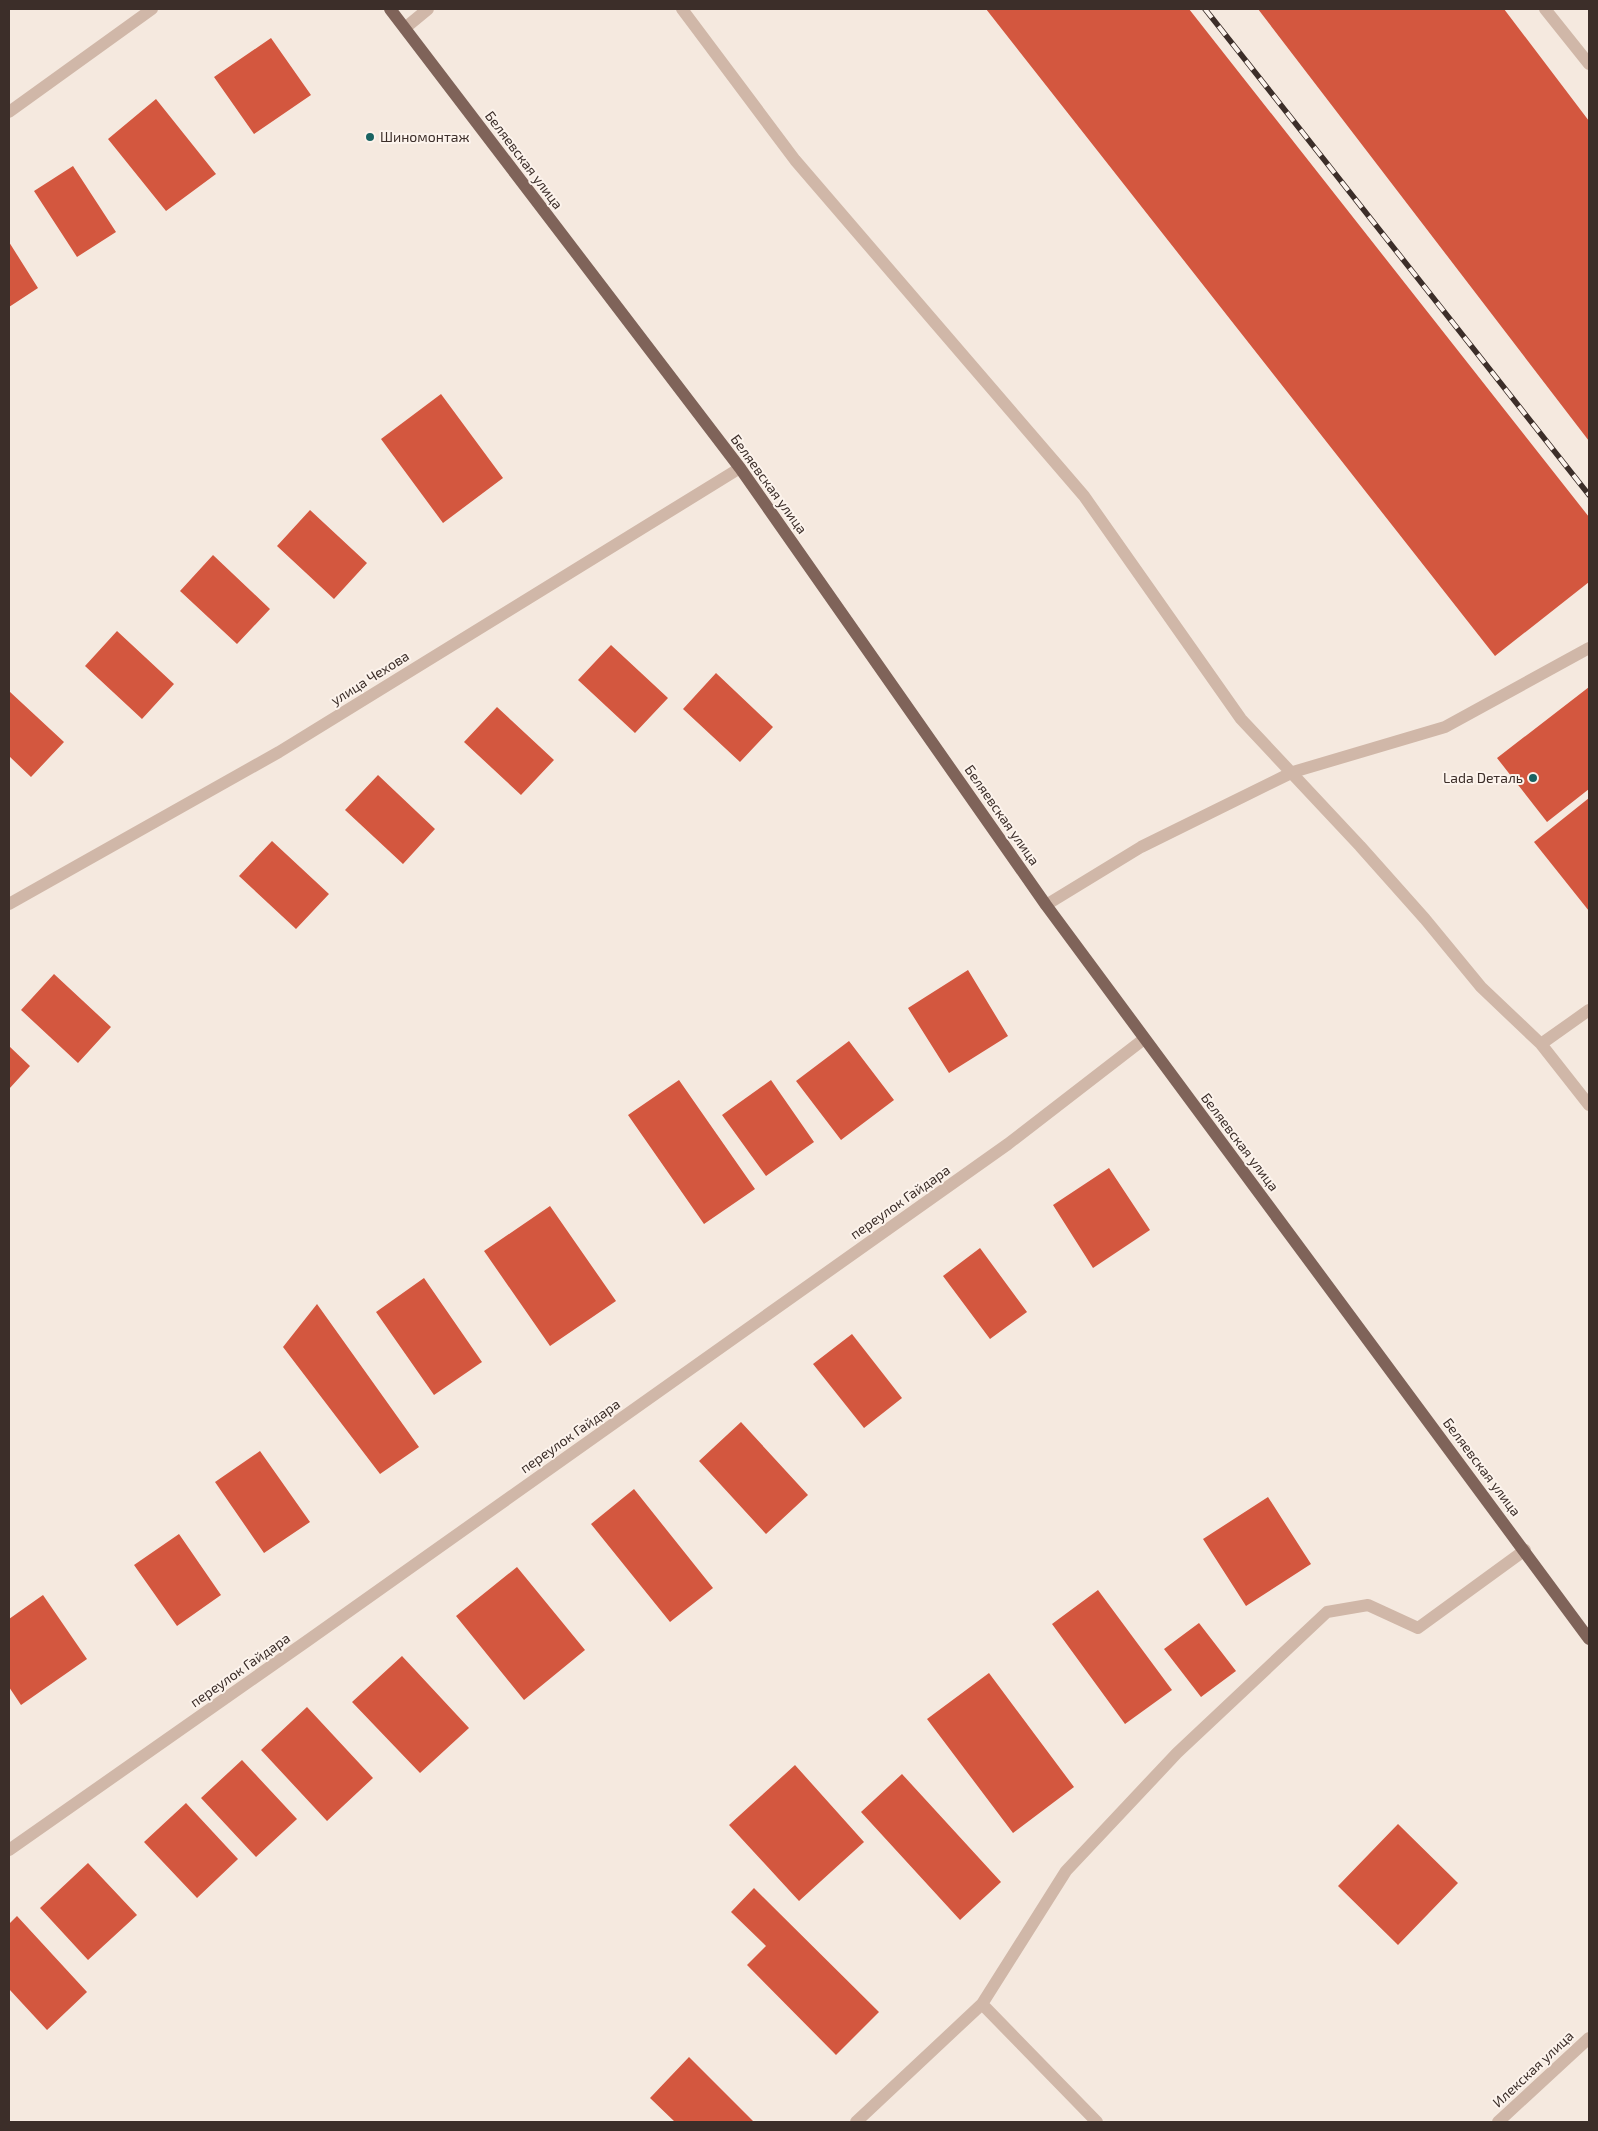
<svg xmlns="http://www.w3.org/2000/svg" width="1598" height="2131" viewBox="0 0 1598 2131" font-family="'Exo 2',sans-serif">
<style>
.building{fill:#d3573f}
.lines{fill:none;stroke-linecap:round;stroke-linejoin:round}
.minor{stroke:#d0b7a8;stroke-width:12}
.major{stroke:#7f6359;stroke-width:12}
.rail-casing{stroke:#3c2e29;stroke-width:5.5}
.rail{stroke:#fcf3ec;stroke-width:4;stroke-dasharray:11;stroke-linecap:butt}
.poi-dot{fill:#196362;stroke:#fcf3ec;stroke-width:2}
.labels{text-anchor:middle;stroke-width:4;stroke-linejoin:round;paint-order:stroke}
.poi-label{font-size:14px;fill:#3c2e29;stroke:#fcf3ec;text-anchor:start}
.street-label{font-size:14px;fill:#3c2e29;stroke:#fcf3ec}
</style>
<rect width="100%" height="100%" fill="#f5e9df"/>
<!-- building -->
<path class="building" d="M 986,9 L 1189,9 L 1589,517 L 1589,582 L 1495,656 Z
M 1258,9 L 1504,9 L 1589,121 L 1589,441 Z
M 271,38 L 311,95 L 254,134 L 214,77 Z
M 156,99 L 216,174 L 166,211 L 108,139 Z
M 73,166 L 116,232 L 77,257 L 34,191 Z
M 9,242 L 38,288 L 9,307 Z
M 441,394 L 503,478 L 443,523 L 381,439 Z
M 310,510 L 367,563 L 334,599 L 277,546 Z
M 213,555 L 270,609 L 237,644 L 180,591 Z
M 117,631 L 174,684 L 142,719 L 85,666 Z
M 611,645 L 668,698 L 635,733 L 578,680 Z
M 716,673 L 773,727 L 740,762 L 683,709 Z
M 1589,687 L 1589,789 L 1547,822 L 1497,758 Z
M 9,691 L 64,742 L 31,777 L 9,756 Z
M 497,707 L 554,760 L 521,795 L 464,742 Z
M 378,775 L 435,829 L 403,864 L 345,810 Z
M 1589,798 L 1589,911 L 1534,842 Z
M 272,841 L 329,894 L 296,929 L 239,876 Z
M 968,970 L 1008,1036 L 949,1073 L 908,1008 Z
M 54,974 L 111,1027 L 78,1063 L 21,1010 Z
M 849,1041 L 894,1100 L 841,1140 L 796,1081 Z
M 9,1046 L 30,1066 L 9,1089 Z
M 679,1080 L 755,1189 L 704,1224 L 628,1115 Z
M 771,1080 L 814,1142 L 766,1176 L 722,1115 Z
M 1109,1168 L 1150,1230 L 1093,1268 L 1053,1205 Z
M 550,1206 L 616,1301 L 550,1346 L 484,1251 Z
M 980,1248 L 1027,1312 L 990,1339 L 943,1276 Z
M 424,1278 L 482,1362 L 434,1395 L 376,1312 Z
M 317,1304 L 419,1447 L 380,1474 L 283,1347 Z
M 852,1334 L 902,1398 L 864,1428 L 813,1364 Z
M 741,1422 L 808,1495 L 766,1534 L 699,1461 Z
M 260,1451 L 310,1522 L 264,1553 L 215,1482 Z
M 634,1489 L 713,1588 L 670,1622 L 591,1524 Z
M 1268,1497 L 1311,1564 L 1246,1606 L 1203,1539 Z
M 179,1534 L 221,1595 L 177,1626 L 134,1565 Z
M 517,1567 L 585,1650 L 524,1700 L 456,1616 Z
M 1098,1590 L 1172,1690 L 1125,1724 L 1052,1624 Z
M 43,1595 L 87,1659 L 21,1705 L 9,1687 L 9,1619 Z
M 1199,1623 L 1236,1671 L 1201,1697 L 1164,1649 Z
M 402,1656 L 469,1728 L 420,1773 L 352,1702 Z
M 989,1673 L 1074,1787 L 1013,1833 L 927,1719 Z
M 307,1707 L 373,1778 L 327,1821 L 261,1750 Z
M 242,1760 L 297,1819 L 256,1857 L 201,1798 Z
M 795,1765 L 864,1842 L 799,1901 L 729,1825 Z
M 902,1774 L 1001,1882 L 960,1920 L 861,1812 Z
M 186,1803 L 238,1859 L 197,1898 L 144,1842 Z
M 1398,1824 L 1458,1883 L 1398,1945 L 1338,1886 Z
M 88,1863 L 137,1915 L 88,1960 L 40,1908 Z
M 754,1888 L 879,2012 L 836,2055 L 747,1965 L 766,1946 L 731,1912 Z
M 17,1916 L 87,1992 L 47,2030 L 9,1989 L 9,1924 Z
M 689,2057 L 754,2122 L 675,2122 L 650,2098 Z"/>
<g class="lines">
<!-- minor -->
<path class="minor" d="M 682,9 L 795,160 L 1084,496 L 1241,719 L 1360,846 L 1425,919 L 1481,987 L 1541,1044 L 1589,1105
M 1545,9 L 1589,64
M 405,28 L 428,9
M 9,112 L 152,9
M 9,904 L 279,752 L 740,468
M 1046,905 L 1141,847 L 1293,772 L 1445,727 L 1589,648
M 1541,1044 L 1589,1010
M 9,1850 L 307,1641 L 1008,1144 L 1144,1039
M 982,2004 L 1097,2122
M 856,2122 L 982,2004 L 1066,1871 L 1177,1753 L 1327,1612 L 1368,1605 L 1418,1628 L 1525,1550
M 1498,2122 L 1589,2038"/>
<!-- major -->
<path class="major" d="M 390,9 L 740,468 L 1046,905 L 1589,1639"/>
<defs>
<path id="rail" d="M 1205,9 L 1589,495"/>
</defs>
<!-- rail casing -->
<use href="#rail" class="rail-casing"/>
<!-- rail -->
<use href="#rail" class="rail"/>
</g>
<!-- markers -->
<g class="poi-dot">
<circle cx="370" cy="137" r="5"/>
<circle cx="1533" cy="778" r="5"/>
</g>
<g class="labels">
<!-- poi labels -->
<g class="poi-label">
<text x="380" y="142">Шиномонтаж</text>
<text x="1523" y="783" text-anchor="end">Lada Dеталь</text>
</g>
<!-- street labels -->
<g class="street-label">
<text transform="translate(524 160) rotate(53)" y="5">Беляевская улица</text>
<text transform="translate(769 484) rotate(54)" y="5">Беляевская улица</text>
<text transform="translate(370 678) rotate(-32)" y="5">улица Чехова</text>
<text transform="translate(1002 815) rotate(55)" y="5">Беляевская улица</text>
<text transform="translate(1240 1142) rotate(53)" y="5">Беляевская улица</text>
<text transform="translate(900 1202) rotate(-35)" y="5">переулок Гайдара</text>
<text transform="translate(570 1436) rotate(-35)" y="5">переулок Гайдара</text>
<text transform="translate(1482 1467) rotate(53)" y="5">Беляевская улица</text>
<text transform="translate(240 1670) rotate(-35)" y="5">переулок Гайдара</text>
<text transform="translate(1533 2069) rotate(-43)" y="5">Илекская улица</text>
</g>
</g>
<!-- border -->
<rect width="1598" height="2131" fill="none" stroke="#3c2e29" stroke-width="20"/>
</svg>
